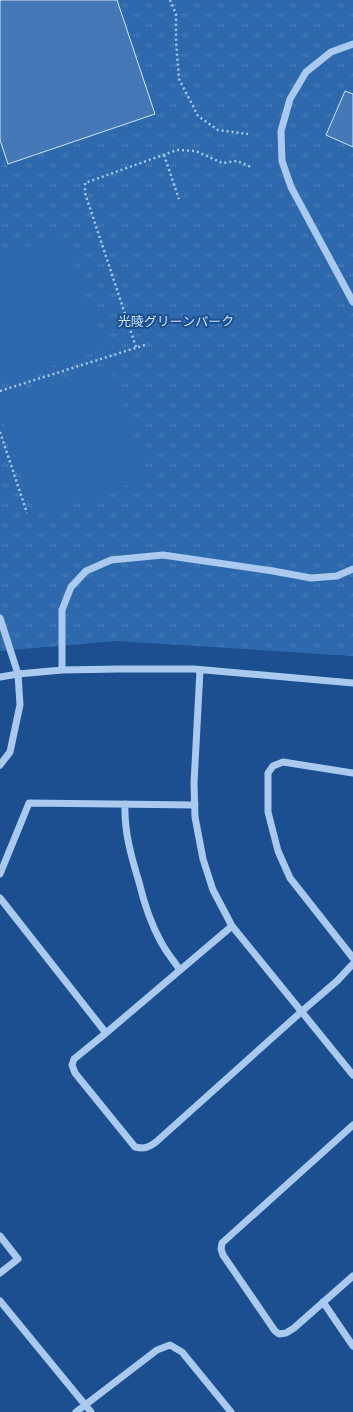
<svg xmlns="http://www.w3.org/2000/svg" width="353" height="1412" viewBox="0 0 353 1412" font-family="Karla,'Noto Sans JP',sans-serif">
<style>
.grass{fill:url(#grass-tufts)}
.pitch{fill:#2e69ad}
.building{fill:#4478b7;stroke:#cfe3fa}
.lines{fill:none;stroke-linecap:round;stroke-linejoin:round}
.path{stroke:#a9c9ee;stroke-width:2.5;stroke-dasharray:2 3;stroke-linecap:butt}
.minor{stroke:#a9c9ee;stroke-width:7}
.labels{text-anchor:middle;stroke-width:4;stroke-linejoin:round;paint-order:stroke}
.park-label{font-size:13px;fill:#cfe3fa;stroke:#1b4f8f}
</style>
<defs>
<pattern id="grass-tufts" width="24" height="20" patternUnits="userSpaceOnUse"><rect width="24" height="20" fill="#2e69ad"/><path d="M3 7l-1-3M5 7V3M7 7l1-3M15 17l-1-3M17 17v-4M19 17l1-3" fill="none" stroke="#4d80b9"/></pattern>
</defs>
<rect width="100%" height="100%" fill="#1b4f8f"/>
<!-- grass -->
<path class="grass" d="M 0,0 L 353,0 L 353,656 L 116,641 L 0,651 Z"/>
<!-- pitch -->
<path class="pitch" d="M 64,235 L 105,349 L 0,383 L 0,256 Z
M 109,364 L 148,478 L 35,515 L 0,411 L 0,399 Z"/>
<!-- building -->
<path class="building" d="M 2,0 L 117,0 L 155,114 L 8,164 L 0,140 L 0,1 Z
M 345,91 L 353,94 L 353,147 L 326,135 Z"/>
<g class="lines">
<!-- path -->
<path class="path" d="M 170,0 L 176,14 L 176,41 L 179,79 L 198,116 L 218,130 L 248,134
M 164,155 L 179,199
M 136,347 L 85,193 L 85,183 L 177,150 L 196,151 L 222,163 L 237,161 L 251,167
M 0,391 L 148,344
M 0,432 L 27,513"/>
<!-- minor -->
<path class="minor" d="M 353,44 L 331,52 L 306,72 L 290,99 L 281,131 L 282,161 L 291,187 L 353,302
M 0,618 L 18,674 L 20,705 L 10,752 L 0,765
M 62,670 L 62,610 L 71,587 L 86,571 L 111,560 L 163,555 L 273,571 L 311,578 L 337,576 L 353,569
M 200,670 L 194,783 L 195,817 L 203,859 L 213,890 L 232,926 L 353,1075
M 0,677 L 18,674 L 62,670 L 119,669 L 194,669 L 353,683
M 353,773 L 283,762 L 273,766 L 268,773 L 268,812 L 278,851 L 290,878 L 353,958
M 125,804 C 124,831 131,856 139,882 C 144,903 151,924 161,942 C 166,952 174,961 180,970
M 0,874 L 29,803 L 195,805
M 0,898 L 106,1033 L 232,926
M 106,1033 L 74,1059 L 72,1065 L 75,1073 L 135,1147 C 144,1149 148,1148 156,1142 L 301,1012 L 337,981 L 353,964
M 353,1125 L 222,1243 L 221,1249 L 223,1255 L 275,1331 L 279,1334 L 286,1333 L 294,1328 L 353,1276
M 0,1236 L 18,1259 L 0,1273
M 0,1301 L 91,1412
M 323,1302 L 353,1346
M 76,1412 L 157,1350 L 170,1345 L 182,1352 L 231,1412"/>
</g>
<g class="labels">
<!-- park labels -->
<g class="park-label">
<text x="176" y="326">光陵グリーンパーク</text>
</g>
</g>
</svg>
